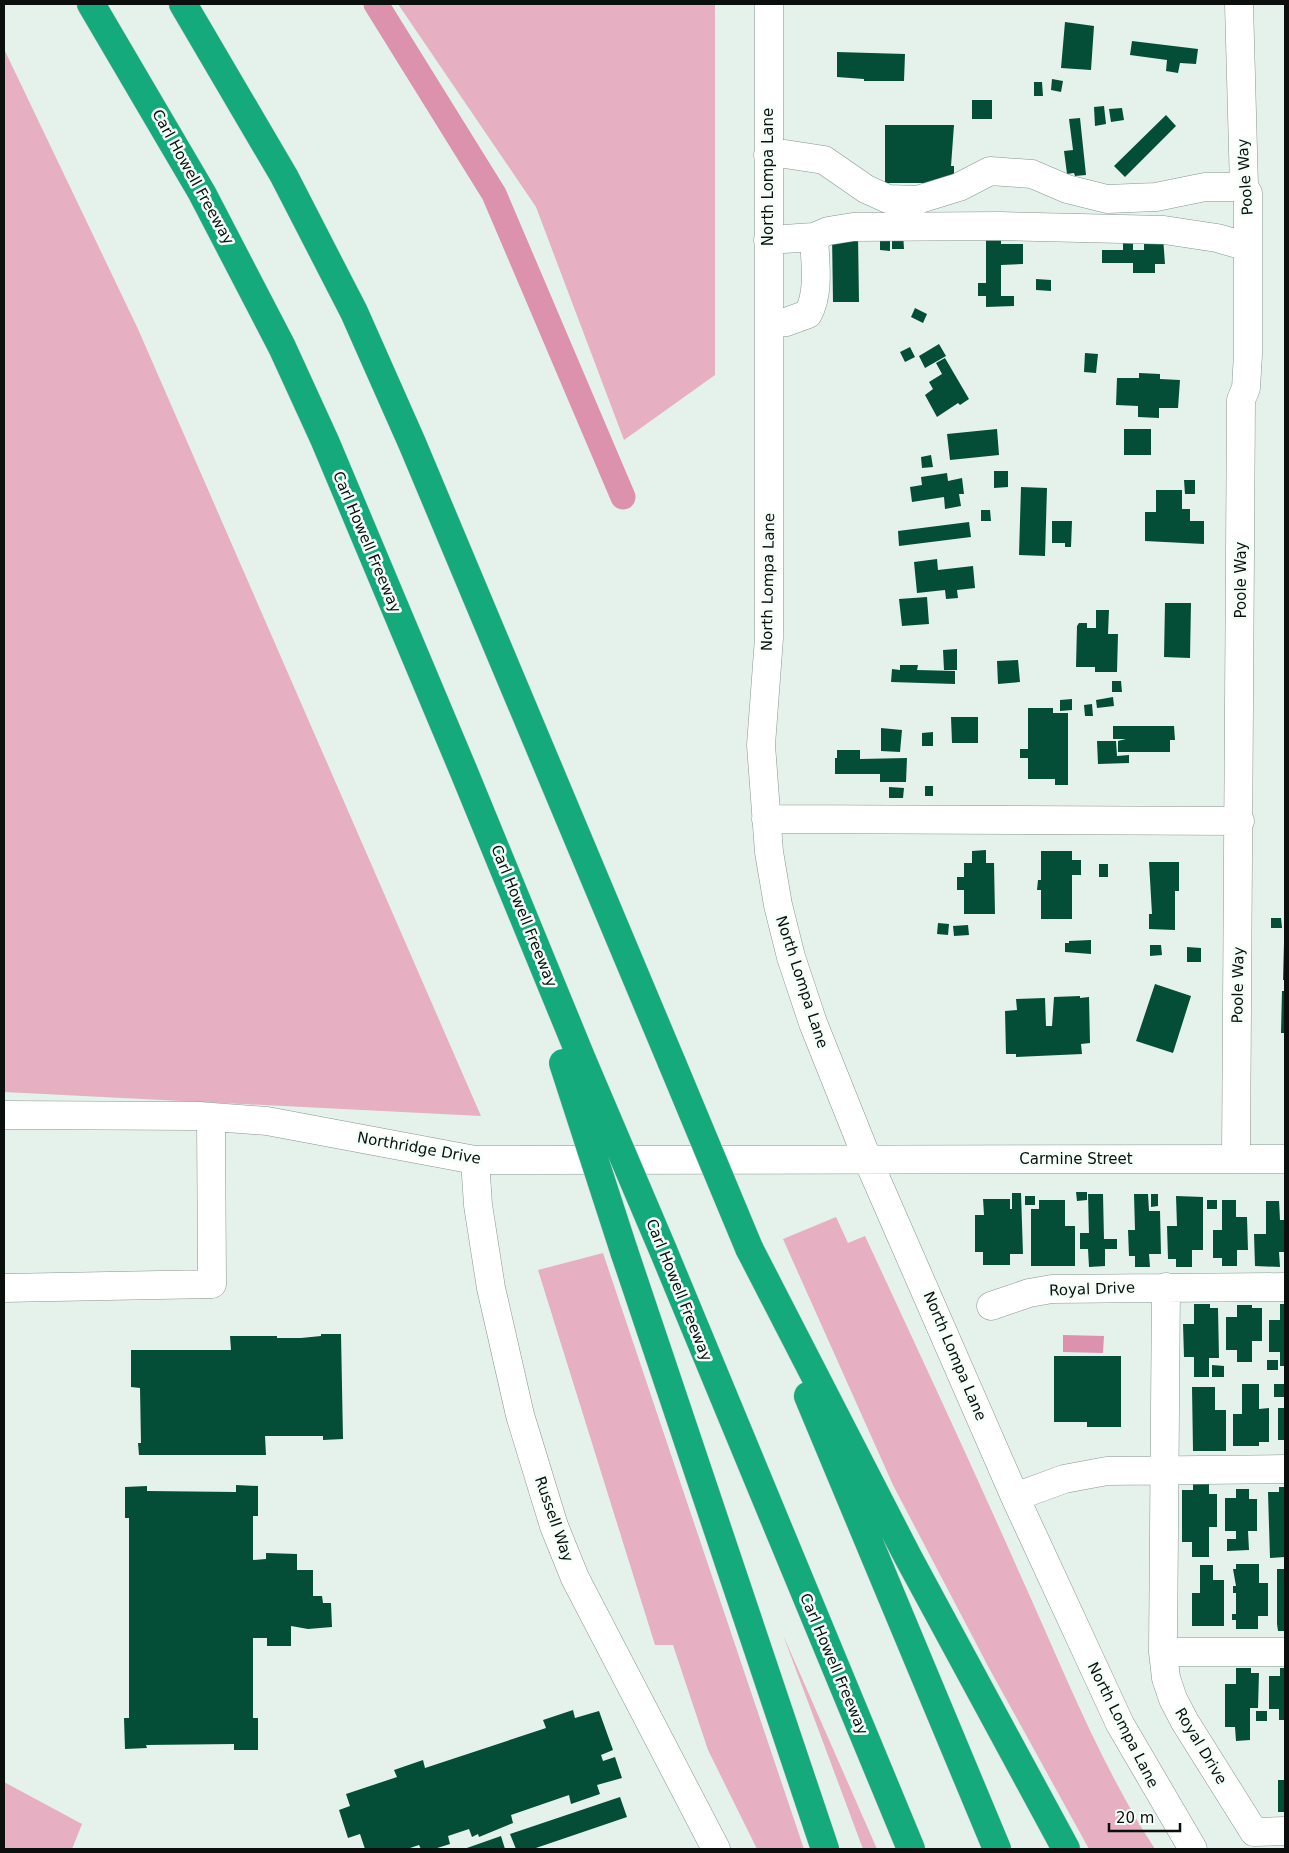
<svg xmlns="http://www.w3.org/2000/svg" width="1289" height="1853" viewBox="0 0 1289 1853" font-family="'DejaVu Sans',sans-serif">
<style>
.green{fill:#e7afc2}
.water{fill:#dc91ac}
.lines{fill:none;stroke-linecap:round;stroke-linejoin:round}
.canal{stroke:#dc91ac;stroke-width:25}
.building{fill:#044e37}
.minor-casing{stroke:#899690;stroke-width:29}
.highway-casing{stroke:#cecfcf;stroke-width:29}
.minor{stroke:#fff;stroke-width:28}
.highway{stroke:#14aa7c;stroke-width:28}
.highway-bridge-casing{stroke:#cecfcf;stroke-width:29;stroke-linecap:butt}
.highway-bridge{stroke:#14aa7c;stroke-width:28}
.labels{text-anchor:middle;stroke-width:5;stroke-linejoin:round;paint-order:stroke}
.street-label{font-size:15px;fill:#0b0f0d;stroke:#f4fff9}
</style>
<rect width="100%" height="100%" fill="#e4f2eb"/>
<!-- green -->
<path class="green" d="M 398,4 L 715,4 L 715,375 L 624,440 L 536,207 Z
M 4,49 L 138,329 L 481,1116 L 4,1092 Z
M 836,1217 L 848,1243 L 865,1236 C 917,1348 969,1459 1019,1572 C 1062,1666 1099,1763 1155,1849 L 1089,1849 L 989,1668 L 893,1485 L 783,1239 Z
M 603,1253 L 804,1849 L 757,1849 L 708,1750 L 673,1645 L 655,1645 L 538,1270 Z
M 783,1635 L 877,1849 L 863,1849 Z
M 4,1782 L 82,1824 L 72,1849 L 4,1849 Z"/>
<!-- water -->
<path class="water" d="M 1063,1335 L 1104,1336 L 1103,1353 L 1063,1352 Z"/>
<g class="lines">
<!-- canal -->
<path class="canal" d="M 376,4 L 494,194 L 623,497"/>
</g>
<!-- building -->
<path class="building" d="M 1065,22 L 1094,26 L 1091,70 L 1061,68 Z
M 1132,41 L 1198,49 L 1196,64 L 1180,63 L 1178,73 L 1166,71 L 1167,60 L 1130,55 Z
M 837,52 L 905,54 L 904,81 L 864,81 L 864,79 L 837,77 Z
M 1052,79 L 1063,81 L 1061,92 L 1051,90 Z
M 1034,82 L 1042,82 L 1043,96 L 1034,96 Z
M 972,100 L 992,100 L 992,119 L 972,119 Z
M 1104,106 L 1106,124 L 1095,126 L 1094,107 Z
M 1122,108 L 1124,120 L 1111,122 L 1109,109 Z
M 1166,115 L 1176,126 L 1125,177 L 1114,166 Z
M 1080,118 L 1086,175 L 1075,176 L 1074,173 L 1067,174 L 1064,151 L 1073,150 L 1069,119 Z
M 885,125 L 954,125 L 951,166 L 954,166 L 954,183 L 885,183 Z
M 1001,232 L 1001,244 L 1023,244 L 1023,264 L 1001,265 L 1001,296 L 1014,296 L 1014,306 L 986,307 L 986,296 L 978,296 L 978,283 L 986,283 L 986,233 Z
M 880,233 L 890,233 L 890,251 L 880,250 Z
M 903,233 L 904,249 L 892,249 L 892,234 Z
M 832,235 L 858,235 L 859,302 L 833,302 Z
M 1144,237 L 1163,237 L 1165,264 L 1155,264 L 1155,273 L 1133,273 L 1133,263 L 1102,263 L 1102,250 L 1123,250 L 1123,239 L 1133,239 L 1133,250 L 1144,250 Z
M 1036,279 L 1051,280 L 1051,291 L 1036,290 Z
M 915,308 L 927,314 L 923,323 L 911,317 Z
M 939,344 L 946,356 L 925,368 L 919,356 Z
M 910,347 L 915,357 L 905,362 L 900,352 Z
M 1085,353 L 1098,354 L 1096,373 L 1084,372 Z
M 945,358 L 969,399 L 960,405 L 958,403 L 937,417 L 925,395 L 933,389 L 929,382 L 942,374 L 936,363 Z
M 1139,373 L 1160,374 L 1160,379 L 1180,380 L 1178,408 L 1159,408 L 1159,418 L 1138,417 L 1138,406 L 1116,405 L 1117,378 L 1139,378 Z
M 997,429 L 999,455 L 950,460 L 947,434 Z
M 1124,429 L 1151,429 L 1151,455 L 1124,455 Z
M 931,455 L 933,467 L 922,468 L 921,457 Z
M 994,471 L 1008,471 L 1008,487 L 994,488 Z
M 947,473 L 948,481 L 962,478 L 964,494 L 959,494 L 961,506 L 945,509 L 944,497 L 912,502 L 910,487 L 922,485 L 921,477 Z
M 1184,480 L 1195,480 L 1195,494 L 1185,494 Z
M 1021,487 L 1047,488 L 1045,556 L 1019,555 Z
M 1156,490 L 1182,490 L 1182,509 L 1190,509 L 1190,521 L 1204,521 L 1204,544 L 1145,541 L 1145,512 L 1156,512 Z
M 981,510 L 990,510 L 991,521 L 981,521 Z
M 1052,521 L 1072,521 L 1071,547 L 1065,547 L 1065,543 L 1052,543 Z
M 969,522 L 971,537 L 899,546 L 898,531 Z
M 937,559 L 938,570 L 973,566 L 975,588 L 957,590 L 958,598 L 946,599 L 945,590 L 917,593 L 914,562 Z
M 927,597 L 929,624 L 902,626 L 899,599 Z
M 1165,603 L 1191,603 L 1190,658 L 1164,657 Z
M 1096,610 L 1109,610 L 1108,634 L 1118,634 L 1117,672 L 1095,672 L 1095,667 L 1076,667 L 1077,626 L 1079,623 L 1087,623 L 1087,628 L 1096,628 Z
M 957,649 L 957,670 L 944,670 L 943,650 Z
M 1018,660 L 1020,682 L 998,684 L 997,661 Z
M 900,665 L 918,665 L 917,670 L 955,671 L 955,684 L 891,682 L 892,669 L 900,670 Z
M 1112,681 L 1121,681 L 1122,692 L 1112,692 Z
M 1113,697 L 1114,706 L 1097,708 L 1096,700 Z
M 1072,699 L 1072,710 L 1060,711 L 1060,700 Z
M 1092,704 L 1093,716 L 1085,716 L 1084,705 Z
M 1028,708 L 1053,708 L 1053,713 L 1068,713 L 1068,785 L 1055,785 L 1055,779 L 1028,779 L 1028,758 L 1020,758 L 1020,749 L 1028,749 Z
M 951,717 L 978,717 L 978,743 L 952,743 Z
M 1113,726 L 1174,726 L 1175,740 L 1170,740 L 1170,752 L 1118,752 L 1118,741 L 1126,739 L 1113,739 Z
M 881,728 L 902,730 L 900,752 L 881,751 Z
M 933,732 L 933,746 L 922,746 L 922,733 Z
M 1097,741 L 1116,741 L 1117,756 L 1129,755 L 1129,763 L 1098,764 Z
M 837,750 L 860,750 L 860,759 L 907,758 L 906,782 L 880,782 L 880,774 L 835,774 L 835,758 L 837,758 Z
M 925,786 L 933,786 L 933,796 L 925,796 Z
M 889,787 L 904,788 L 903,798 L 889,798 Z
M 986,850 L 986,863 L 994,863 L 995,914 L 964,914 L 964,890 L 957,890 L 957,877 L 964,877 L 964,863 L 972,863 L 972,851 Z
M 1041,851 L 1072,851 L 1072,860 L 1081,860 L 1081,875 L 1072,875 L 1072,919 L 1041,919 L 1041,890 L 1037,890 L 1038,880 L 1041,880 Z
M 1149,862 L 1179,862 L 1179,891 L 1175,891 L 1175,930 L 1149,929 L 1149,914 L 1152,914 Z
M 1099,864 L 1108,864 L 1108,877 L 1099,877 Z
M 1271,918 L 1281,918 L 1282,928 L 1271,928 Z
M 938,923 L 949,924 L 948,935 L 937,934 Z
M 968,925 L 969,935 L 954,936 L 953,926 Z
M 1091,940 L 1091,954 L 1065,952 L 1065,943 L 1069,943 L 1069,941 Z
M 1284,943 L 1285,943 L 1285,980 L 1283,980 Z
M 1150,945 L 1161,945 L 1162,955 L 1150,956 Z
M 1187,947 L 1201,948 L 1201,962 L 1187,962 Z
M 1155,984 L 1191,996 L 1173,1053 L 1136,1041 Z
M 1282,991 L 1285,991 L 1285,1033 L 1281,1033 Z
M 1080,996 L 1080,998 L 1089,997 L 1090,1043 L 1081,1044 L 1082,1054 L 1016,1057 L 1016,1054 L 1006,1054 L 1005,1011 L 1017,1010 L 1016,999 L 1045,998 L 1046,1026 L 1052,1026 L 1054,997 Z
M 1076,1192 L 1087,1192 L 1087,1200 L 1077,1201 Z
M 1012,1193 L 1021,1193 L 1023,1254 L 1010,1254 L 1010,1265 L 983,1265 L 983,1252 L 975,1252 L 975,1215 L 984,1215 L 983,1199 L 1010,1199 L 1010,1209 L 1012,1209 Z
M 1088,1194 L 1103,1194 L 1104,1239 L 1117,1239 L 1117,1249 L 1105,1249 L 1105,1266 L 1089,1267 L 1088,1249 L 1080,1249 L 1080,1233 L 1089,1233 Z
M 1134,1194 L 1148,1194 L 1149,1211 L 1160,1211 L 1161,1254 L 1149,1254 L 1150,1267 L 1135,1267 L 1135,1256 L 1129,1256 L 1128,1230 L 1135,1230 Z
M 1151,1194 L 1158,1194 L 1158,1206 L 1151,1207 Z
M 1025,1196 L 1035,1196 L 1035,1205 L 1025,1205 Z
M 1176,1196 L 1203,1197 L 1203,1250 L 1192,1250 L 1192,1267 L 1176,1267 L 1176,1259 L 1168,1259 L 1167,1226 L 1177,1226 Z
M 1039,1200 L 1065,1200 L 1065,1226 L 1075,1226 L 1075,1266 L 1031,1266 L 1031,1209 L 1039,1209 Z
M 1207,1200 L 1217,1200 L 1217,1209 L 1207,1209 Z
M 1222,1200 L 1236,1200 L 1236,1217 L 1247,1217 L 1248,1250 L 1237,1250 L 1237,1266 L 1222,1266 L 1222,1258 L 1213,1258 L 1213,1230 L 1222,1230 Z
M 1266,1201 L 1279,1201 L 1280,1220 L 1285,1220 L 1285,1252 L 1279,1252 L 1280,1267 L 1255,1266 L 1254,1234 L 1266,1234 Z
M 1194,1304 L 1210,1304 L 1210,1308 L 1218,1308 L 1219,1358 L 1209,1358 L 1209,1377 L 1194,1377 L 1194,1357 L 1184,1357 L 1183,1324 L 1194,1324 Z
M 1280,1304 L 1285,1304 L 1285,1366 L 1280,1366 L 1280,1352 L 1269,1352 L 1269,1320 L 1280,1320 Z
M 1237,1305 L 1252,1305 L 1252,1308 L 1262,1308 L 1262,1341 L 1252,1341 L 1252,1362 L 1237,1362 L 1237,1350 L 1226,1350 L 1226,1317 L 1237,1317 Z
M 321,1334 L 341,1334 L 343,1439 L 323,1440 L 323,1436 L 265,1436 L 266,1455 L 139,1455 L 138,1443 L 141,1443 L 140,1388 L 131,1387 L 131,1350 L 231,1350 L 230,1336 L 277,1336 L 277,1338 L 301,1338 L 321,1336 Z
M 1054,1356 L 1121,1356 L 1121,1427 L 1087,1427 L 1087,1422 L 1054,1422 Z
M 1267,1360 L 1278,1360 L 1278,1370 L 1267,1370 Z
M 1212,1365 L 1224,1366 L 1224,1377 L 1212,1377 Z
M 1242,1384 L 1259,1384 L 1259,1409 L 1269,1408 L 1269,1442 L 1259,1442 L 1259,1446 L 1233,1446 L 1233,1414 L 1242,1414 Z
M 1274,1384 L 1284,1384 L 1284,1397 L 1274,1397 Z
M 1192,1387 L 1215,1387 L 1215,1410 L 1226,1410 L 1226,1451 L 1193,1451 Z
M 1278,1408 L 1285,1408 L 1285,1440 L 1278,1440 Z
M 1193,1483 L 1209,1483 L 1209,1494 L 1217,1494 L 1217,1527 L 1209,1527 L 1209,1557 L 1192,1557 L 1192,1542 L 1182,1542 L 1182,1490 L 1193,1490 Z
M 236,1485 L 258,1486 L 258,1516 L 253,1516 L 253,1560 L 266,1559 L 266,1553 L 297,1554 L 297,1570 L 313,1570 L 313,1596 L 322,1596 L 323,1603 L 331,1603 L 332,1627 L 308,1629 L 291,1626 L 291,1646 L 267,1646 L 267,1638 L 253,1638 L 253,1718 L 258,1718 L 258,1750 L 234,1750 L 234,1744 L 146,1745 L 147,1748 L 125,1749 L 124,1718 L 129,1718 L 129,1518 L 125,1518 L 125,1487 L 147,1486 L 147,1491 L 236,1492 Z
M 1279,1487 L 1285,1487 L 1285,1557 L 1270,1558 L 1268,1492 L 1279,1492 Z
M 1236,1489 L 1249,1489 L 1249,1499 L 1257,1499 L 1257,1531 L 1248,1531 L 1249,1550 L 1227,1551 L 1227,1539 L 1236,1539 L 1236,1531 L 1225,1531 L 1225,1498 L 1236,1498 Z
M 1236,1564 L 1259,1564 L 1259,1583 L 1268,1583 L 1268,1616 L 1258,1616 L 1258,1629 L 1236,1629 L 1236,1620 L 1232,1620 L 1232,1614 L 1236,1614 L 1236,1593 L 1233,1593 L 1233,1586 L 1236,1586 L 1233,1569 L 1236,1569 Z
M 1200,1565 L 1213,1565 L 1213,1580 L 1224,1580 L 1224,1626 L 1192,1626 L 1192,1593 L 1200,1593 Z
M 1277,1569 L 1285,1569 L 1285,1631 L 1278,1631 L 1277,1624 Z
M 1236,1668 L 1251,1668 L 1251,1673 L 1259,1673 L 1258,1708 L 1250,1708 L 1250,1740 L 1236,1741 L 1235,1727 L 1225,1727 L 1225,1684 L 1236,1684 Z
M 1280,1668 L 1285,1668 L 1285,1720 L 1279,1720 L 1279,1709 L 1269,1709 L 1269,1676 L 1280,1676 Z
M 573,1710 L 575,1718 L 599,1711 L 613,1750 L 601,1755 L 603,1761 L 615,1757 L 622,1778 L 597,1785 L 600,1794 L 571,1804 L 569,1795 L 511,1815 L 513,1823 L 479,1837 L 478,1834 L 472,1837 L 469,1829 L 448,1836 L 450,1844 L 434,1849 L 421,1849 L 419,1845 L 407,1849 L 365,1849 L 360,1834 L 348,1838 L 339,1810 L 350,1806 L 346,1794 L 397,1777 L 394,1770 L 423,1760 L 425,1768 L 546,1728 L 543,1720 Z
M 1256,1711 L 1267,1711 L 1267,1721 L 1256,1721 Z
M 1278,1780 L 1285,1780 L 1285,1812 L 1278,1812 Z
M 620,1797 L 627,1817 L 533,1849 L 516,1849 L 510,1834 Z
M 501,1836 L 505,1849 L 464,1849 Z"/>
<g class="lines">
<defs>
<path id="minor" d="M 769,4 L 769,638 L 761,745 L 769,852 L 778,905 L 791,957 L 813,1023 L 867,1158 L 1015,1497 L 1120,1724 L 1193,1849
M 768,155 L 785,154 L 824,160 L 866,189 L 888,199 L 917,200 L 959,187 L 990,171 L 1032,174 L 1067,189 L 1107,199 L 1156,197 L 1205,187 L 1244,187
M 768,240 L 814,237 L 828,231 L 853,227 L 1000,226 L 1164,230 L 1217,238 L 1248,247
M 769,324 L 786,322 L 808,314 C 820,292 815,262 814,237
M 766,819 L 1240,821
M 4,1115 L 199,1116 L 267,1121 L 475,1160 L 1285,1159
M 1236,1159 L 1241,400 L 1246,388 L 1248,354 L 1248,193 L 1244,187 L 1239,4
M 475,1160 L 478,1205 L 491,1288 L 520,1415 L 554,1526 L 575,1578 L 716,1849
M 1166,1287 L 1163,1652 L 1166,1678 L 1173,1699 L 1185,1722 L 1254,1832 L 1285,1831
M 4,1288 L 212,1284 L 211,1117
M 991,1306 L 1029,1293 L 1052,1289 L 1285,1287
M 1015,1497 L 1064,1479 L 1107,1471 L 1285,1469
M 1163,1652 L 1285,1652"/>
<path id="highway" d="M 91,4 L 202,193 L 282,347 L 325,441 L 464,772 L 583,1062
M 183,4 L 284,176 L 354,312 L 412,443 L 672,1063
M 749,1248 L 908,1557 L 1066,1849
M 663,1250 L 911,1849
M 624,1251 L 825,1849
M 808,1396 L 997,1849"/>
</defs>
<!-- minor casing -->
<use href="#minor" class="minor-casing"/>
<!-- highway casing -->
<use href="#highway" class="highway-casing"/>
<!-- minor -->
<use href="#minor" class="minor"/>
<!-- highway -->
<use href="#highway" class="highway"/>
<defs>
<path id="highway-bridge" d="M 583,1062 L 663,1250
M 563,1063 L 624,1251
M 672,1063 L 749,1248"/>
</defs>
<!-- highway-bridge casing -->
<use href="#highway-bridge" class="highway-bridge-casing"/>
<!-- highway-bridge -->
<use href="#highway-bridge" class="highway-bridge"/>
</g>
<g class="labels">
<!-- street labels -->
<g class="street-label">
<text transform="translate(193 177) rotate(61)" y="5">Carl Howell Freeway</text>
<text transform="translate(768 177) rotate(-90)" y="5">North Lompa Lane</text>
<text transform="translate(1245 177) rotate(-94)" y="5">Poole Way</text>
<text transform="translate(367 542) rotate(67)" y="5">Carl Howell Freeway</text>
<text transform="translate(1241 580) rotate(-90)" y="5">Poole Way</text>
<text transform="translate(768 582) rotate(-89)" y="5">North Lompa Lane</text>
<text transform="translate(524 916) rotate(68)" y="5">Carl Howell Freeway</text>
<text transform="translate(802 982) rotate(72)" y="5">North Lompa Lane</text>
<text transform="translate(1238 985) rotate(-89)" y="5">Poole Way</text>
<text transform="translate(419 1148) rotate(10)" y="5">Northridge Drive</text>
<text x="1076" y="1164">Carmine Street</text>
<text transform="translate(1092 1289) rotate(-2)" y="5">Royal Drive</text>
<text transform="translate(679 1290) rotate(68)" y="5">Carl Howell Freeway</text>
<text transform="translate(955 1356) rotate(67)" y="5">North Lompa Lane</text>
<text transform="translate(554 1519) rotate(71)" y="5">Russell Way</text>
<text transform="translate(834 1664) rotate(67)" y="5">Carl Howell Freeway</text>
<text transform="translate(1123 1725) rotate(63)" y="5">North Lompa Lane</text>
<text transform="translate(1201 1746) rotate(59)" y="5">Royal Drive</text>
</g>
</g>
<!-- border -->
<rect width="1289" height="1853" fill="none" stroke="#0b0f0d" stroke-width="10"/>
<!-- scale -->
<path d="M1109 1823v8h71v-8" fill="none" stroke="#0b0f0d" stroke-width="2.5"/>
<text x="1116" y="1823" font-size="15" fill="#0b0f0d" stroke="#f4fff9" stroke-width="4" paint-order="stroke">20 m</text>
</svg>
